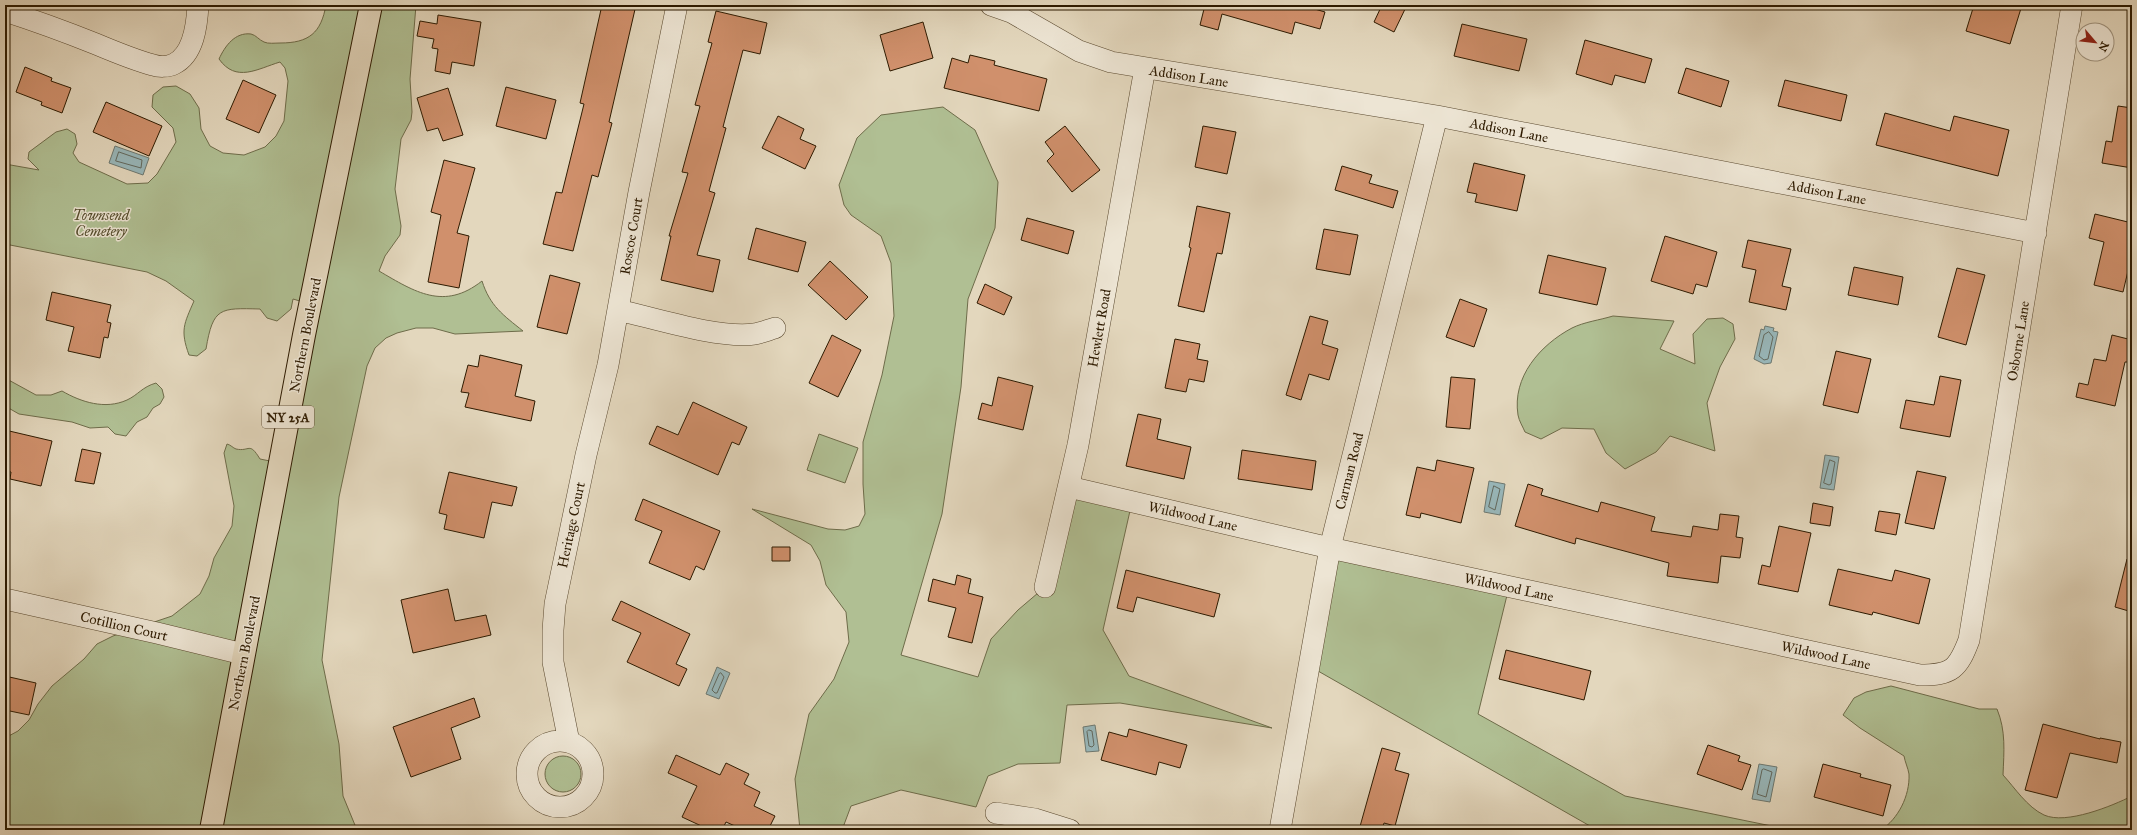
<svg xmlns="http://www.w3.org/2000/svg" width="2137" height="835" viewBox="0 0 2137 835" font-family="'IM FELL Great Primer',serif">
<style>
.green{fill:#b0bf93;stroke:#6e6c4a}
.water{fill:#98b7ba;stroke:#6d7870}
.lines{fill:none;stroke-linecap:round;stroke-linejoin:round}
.shore{stroke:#62685d;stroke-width:1}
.building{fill:#d0906c;stroke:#2d1a00}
.street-casing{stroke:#5a492f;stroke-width:22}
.primary-casing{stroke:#2d1a00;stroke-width:24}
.street{stroke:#ede5d4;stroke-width:21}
.primary{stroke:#e3d7bd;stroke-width:22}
.labels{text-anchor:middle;stroke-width:3;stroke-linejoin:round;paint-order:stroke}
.shield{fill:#ede5d4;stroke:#675740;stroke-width:1}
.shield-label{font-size:13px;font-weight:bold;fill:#2d1a00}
.street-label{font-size:14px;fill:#2d1a00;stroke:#ede5d4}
.park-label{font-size:14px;font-style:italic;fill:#544c2c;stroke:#ede5d4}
</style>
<rect width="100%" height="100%" fill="#e3d7bd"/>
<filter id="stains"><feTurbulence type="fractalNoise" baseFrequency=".005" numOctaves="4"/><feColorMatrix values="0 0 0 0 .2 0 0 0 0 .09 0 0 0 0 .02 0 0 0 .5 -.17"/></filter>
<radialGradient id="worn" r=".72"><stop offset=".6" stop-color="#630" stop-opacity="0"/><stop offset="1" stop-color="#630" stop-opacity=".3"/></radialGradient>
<!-- green -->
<path class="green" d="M 326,5 L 416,5 L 410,79 L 412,112 L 411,120 L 401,139 L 395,189 L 401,226 L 400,235 L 385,256 L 379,271 C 415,292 444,311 482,281 C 490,306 503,315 523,331 L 455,334 L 433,328 L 416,328 L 397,333 L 386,338 L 375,348 L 367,366 L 339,497 L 322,660 L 339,744 L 343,796 L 357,830 L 5,830 L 5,738 L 18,731 L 29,720 L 38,704 L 52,686 L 84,659 L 97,644 L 113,636 L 172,616 L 200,594 L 209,576 L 214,558 L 232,526 L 234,506 L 224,453 L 227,444 C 231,445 233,448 236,449 C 250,452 249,441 260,459 L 280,463 L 310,304 L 293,299 L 291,309 L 277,321 L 267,318 L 260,309 C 220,308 213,307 206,349 L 197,356 L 189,355 C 180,330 184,324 194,301 L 166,281 L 147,272 L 5,244 L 5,164 L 39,170 L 28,159 L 29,152 L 56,132 L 67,129 L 75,134 L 77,144 L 73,153 L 79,162 L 127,184 L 148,183 L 157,174 L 176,142 L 173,128 L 152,107 L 153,95 L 163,87 L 176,86 L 190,94 L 199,108 L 201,129 L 210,146 L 223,153 L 244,155 L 265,147 L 276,136 L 284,121 L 288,81 L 285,68 L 280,62 C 257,69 236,83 219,59 C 225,46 235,32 251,34 C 256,35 259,40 264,42 C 268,44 275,43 280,43 C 309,43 321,33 326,5 Z
M 943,107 L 975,130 L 998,182 L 995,228 L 968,299 L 961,387 L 942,514 L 901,655 L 978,677 L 991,639 L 1018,610 L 1045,587 L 1069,487 L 1132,502 L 1103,630 L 1129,676 L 1272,728 L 1120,703 L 1067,705 L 1060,763 L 1018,764 L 988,776 L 976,807 L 901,790 L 851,806 L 842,830 L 800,830 L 795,779 L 809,714 L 834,679 L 849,642 L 846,612 L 826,585 L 820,561 L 811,545 L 752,509 L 828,529 L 845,530 L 859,526 L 865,514 L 863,484 L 863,442 L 882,375 L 894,316 L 891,263 L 881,236 L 851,215 L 844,205 L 839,185 L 857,138 L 881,115 Z
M 1613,316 L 1674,321 L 1660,349 L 1695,364 L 1693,334 L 1707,319 L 1723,318 L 1733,324 L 1735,339 L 1720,367 L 1707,403 L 1715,451 L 1670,436 L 1656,452 L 1625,469 L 1606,453 L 1594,429 L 1562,428 L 1541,439 L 1525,432 C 1523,427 1519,421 1518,415 C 1512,377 1540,345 1572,328 C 1584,322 1600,320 1613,316 Z
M 5,378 L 36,395 L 51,395 L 62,391 C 81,402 105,410 127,400 C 138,395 142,387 156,383 L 162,389 L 164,397 L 160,404 L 153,408 L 147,417 L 137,422 L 126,436 L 115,434 L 108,427 L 90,428 L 72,422 L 19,414 L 5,406 Z
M 819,434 L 858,448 L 845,483 L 807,470 Z
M 1330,548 L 1509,587 L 1478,714 L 1625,796 L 1791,830 L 1597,830 L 1311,667 Z
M 1891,686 L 1979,709 L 1997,709 C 2006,731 2004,751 2003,775 C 2015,788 2027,807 2044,815 C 2066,825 2112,806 2132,796 L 2132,830 L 1881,830 C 1898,819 1910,796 1909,774 C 1908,768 1905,762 1904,756 L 1860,728 L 1843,715 L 1854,698 L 1866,692 Z
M545 774a18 18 0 1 1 36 0a18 18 0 1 1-36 0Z"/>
<!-- water -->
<path class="water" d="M 115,146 L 149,158 L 143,175 L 109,163 Z
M 1765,326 L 1774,328 L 1773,331 L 1778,332 L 1771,363 L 1764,364 L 1754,359 L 1761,329 L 1764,330 Z
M 1825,455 L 1839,457 L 1834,490 L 1820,488 Z
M 1489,481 L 1505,484 L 1500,515 L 1484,512 Z
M 717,667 L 730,673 L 719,699 L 706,694 Z
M 1095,725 L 1099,751 L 1086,752 L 1083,727 Z
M 1759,764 L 1777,767 L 1770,802 L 1752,799 Z"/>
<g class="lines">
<!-- shore -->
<path class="shore" d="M 119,152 L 142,160 L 141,168 L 116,161 Z
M 1769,332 L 1773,337 L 1768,359 L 1764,360 L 1759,356 L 1764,335 Z
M 1830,460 L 1835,462 L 1831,484 L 1829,485 L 1824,483 Z
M 1494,486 L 1500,489 L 1495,510 L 1489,507 Z
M 721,673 L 724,677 L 717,693 L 715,693 L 712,690 L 719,674 Z
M 1089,730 L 1092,731 L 1094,745 L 1092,747 L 1089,746 L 1087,732 Z
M 1764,769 L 1772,772 L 1766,797 L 1757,794 L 1762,770 Z"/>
</g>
<!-- building -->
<path class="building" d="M 602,5 L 636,5 L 609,122 L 612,123 L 598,177 L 592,175 L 573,251 L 543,244 L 556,192 L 562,193 L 584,104 L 580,103 Z
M 1205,5 L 1301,5 L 1325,12 L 1320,29 L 1295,22 L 1292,34 L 1222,14 L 1218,30 L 1200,25 Z
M 1382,5 L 1407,5 L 1394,32 L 1374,22 Z
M 1974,5 L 2022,5 L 2010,44 L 1966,31 Z
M 716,11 L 767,23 L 760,54 L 743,50 L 723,127 L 726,128 L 709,191 L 715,193 L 697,255 L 720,260 L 713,292 L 661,280 L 671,236 L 669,236 L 688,173 L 682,172 L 700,106 L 695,105 L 712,43 L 708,42 Z
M 438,15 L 481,22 L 474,66 L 452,62 L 450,74 L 435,71 L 438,49 L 432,48 L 434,39 L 417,36 L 420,21 L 437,24 Z
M 923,22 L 933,58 L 890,71 L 880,35 Z
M 1462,24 L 1527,39 L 1519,71 L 1454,56 Z
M 1585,40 L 1652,59 L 1645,83 L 1615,75 L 1612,85 L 1576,74 Z
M 970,55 L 995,61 L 994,65 L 1047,79 L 1039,111 L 944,88 L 952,58 L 968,63 Z
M 25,67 L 52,78 L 51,81 L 71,88 L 62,113 L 41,105 L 42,102 L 16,92 Z
M 1686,68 L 1729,81 L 1721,107 L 1678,93 Z
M 243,80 L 276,95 L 259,133 L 226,119 Z
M 1785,80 L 1847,95 L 1841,121 L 1778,106 Z
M 506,87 L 556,100 L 546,139 L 496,126 Z
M 448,88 L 463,135 L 443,141 L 438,128 L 427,131 L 417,98 Z
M 106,102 L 162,126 L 149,156 L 93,132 Z
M 2118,106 L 2132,108 L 2132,168 L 2102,163 L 2106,141 L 2112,142 Z
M 1885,113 L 1950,131 L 1954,116 L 2009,130 L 1998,176 L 1876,145 Z
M 778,116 L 804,129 L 800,139 L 816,146 L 805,169 L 762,148 Z
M 1065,126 L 1100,170 L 1072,192 L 1047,161 L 1054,154 L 1045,142 Z
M 1203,126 L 1236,132 L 1227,174 L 1195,167 Z
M 444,160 L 475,168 L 457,233 L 469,236 L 459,288 L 428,282 L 441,215 L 431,212 Z
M 1474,163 L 1525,175 L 1517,211 L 1475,202 L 1477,194 L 1467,192 Z
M 1342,166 L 1372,175 L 1369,183 L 1398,191 L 1393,208 L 1335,190 Z
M 1197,206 L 1230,213 L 1222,254 L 1217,253 L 1204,312 L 1178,306 L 1191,248 L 1189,247 Z
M 2095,214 L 2132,223 L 2132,254 L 2123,292 L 2094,285 L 2104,242 L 2089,238 Z
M 1027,218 L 1074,231 L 1068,254 L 1021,240 Z
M 756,228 L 806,242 L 798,272 L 748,259 Z
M 1324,229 L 1358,235 L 1350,275 L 1316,269 Z
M 1665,236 L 1717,252 L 1707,287 L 1696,284 L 1693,294 L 1651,281 Z
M 1748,240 L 1791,249 L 1782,286 L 1791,288 L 1786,310 L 1749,302 L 1756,270 L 1742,267 Z
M 1548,255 L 1606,268 L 1597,305 L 1539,293 Z
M 830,261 L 868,297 L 846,320 L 808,285 Z
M 1854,267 L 1903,277 L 1898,305 L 1848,295 Z
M 1957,268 L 1985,275 L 1966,345 L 1938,337 Z
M 550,275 L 580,283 L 567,334 L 537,327 Z
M 985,284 L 1012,297 L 1004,315 L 977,303 Z
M 52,292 L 111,305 L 107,322 L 111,323 L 108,338 L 104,337 L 100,358 L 68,351 L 74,327 L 46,320 Z
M 1460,299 L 1487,309 L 1474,347 L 1446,337 Z
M 1310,316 L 1328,321 L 1322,344 L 1338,349 L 1329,380 L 1309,374 L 1301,400 L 1286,395 Z
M 832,335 L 861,350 L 838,397 L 809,383 Z
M 2112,335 L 2132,340 L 2129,362 L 2125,362 L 2115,406 L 2076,397 L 2079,383 L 2088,385 L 2094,359 L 2106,361 Z
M 1175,339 L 1200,344 L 1197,359 L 1208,361 L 1204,382 L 1189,379 L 1186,392 L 1165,388 Z
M 1836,351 L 1871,359 L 1858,413 L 1823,405 Z
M 480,355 L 522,365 L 515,396 L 535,401 L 531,421 L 465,407 L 469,393 L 461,392 L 468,365 L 478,367 Z
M 1940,376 L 1961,380 L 1950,437 L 1900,428 L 1906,400 L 1934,405 Z
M 998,377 L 1033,386 L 1023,430 L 978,419 L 982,403 L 992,406 Z
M 1451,377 L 1475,379 L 1470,429 L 1446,427 Z
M 693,402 L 747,427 L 739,445 L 732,442 L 718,475 L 649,444 L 657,426 L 678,435 Z
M 1138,414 L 1161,419 L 1157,439 L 1191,447 L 1184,479 L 1126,466 Z
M 5,430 L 52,441 L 41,486 L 10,479 L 11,472 L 5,471 Z
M 82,449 L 101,453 L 94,484 L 75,481 Z
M 1242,450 L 1316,461 L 1312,490 L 1238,479 Z
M 1437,460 L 1474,468 L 1461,523 L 1421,513 L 1420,518 L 1406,515 L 1417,467 L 1435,471 Z
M 1917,471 L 1946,477 L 1934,529 L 1905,523 Z
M 449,472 L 517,487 L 512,506 L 492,502 L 484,538 L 444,529 L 447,515 L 439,513 Z
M 1528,484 L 1543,489 L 1541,495 L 1598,512 L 1601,502 L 1655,517 L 1651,531 L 1691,537 L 1693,526 L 1718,530 L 1720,514 L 1739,516 L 1736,537 L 1743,538 L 1740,558 L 1721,556 L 1718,583 L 1667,576 L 1669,563 L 1576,538 L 1575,544 L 1515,526 Z
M 643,499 L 720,531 L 704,570 L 696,566 L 690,580 L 649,563 L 662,531 L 635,520 Z
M 1813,503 L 1833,507 L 1830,526 L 1810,523 Z
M 1879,511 L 1900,514 L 1896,535 L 1875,531 Z
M 1779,526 L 1811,533 L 1798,592 L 1758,584 L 1762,565 L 1770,567 Z
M 772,547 L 790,547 L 790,561 L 772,561 Z
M 2127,559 L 2132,560 L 2132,612 L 2115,607 Z
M 1838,569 L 1892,581 L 1895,570 L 1930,579 L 1919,624 L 1873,612 L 1872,615 L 1829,605 Z
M 1126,570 L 1220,594 L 1214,617 L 1137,597 L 1133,612 L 1117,608 Z
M 957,575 L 971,579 L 968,593 L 983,597 L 972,643 L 948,637 L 956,608 L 928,601 L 933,579 L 955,585 Z
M 448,589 L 455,621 L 486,615 L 491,635 L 413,653 L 401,600 Z
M 621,601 L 690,634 L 676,664 L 687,669 L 679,686 L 627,662 L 641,633 L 612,620 Z
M 1506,650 L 1591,671 L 1584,700 L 1499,679 Z
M 5,676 L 36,683 L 29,715 L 5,710 Z
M 474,698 L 480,717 L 451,728 L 461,759 L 411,777 L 393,727 Z
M 2043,724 L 2100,739 L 2100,738 L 2121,742 L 2117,763 L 2070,753 L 2057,798 L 2025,790 Z
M 1129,729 L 1187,745 L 1180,768 L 1159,762 L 1156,775 L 1101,760 L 1109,732 L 1127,737 Z
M 1708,745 L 1740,756 L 1738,761 L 1751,765 L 1742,790 L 1697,774 Z
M 1382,748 L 1400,753 L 1395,770 L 1409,774 L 1395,826 L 1384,823 L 1382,830 L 1359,830 Z
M 676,755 L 720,775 L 726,763 L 749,774 L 744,784 L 760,792 L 754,806 L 775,816 L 768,830 L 744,830 L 726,822 L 722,830 L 710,830 L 682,817 L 697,786 L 668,773 Z
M 1823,764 L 1861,774 L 1860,777 L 1891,785 L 1883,816 L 1814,797 Z"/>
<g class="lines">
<defs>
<path id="street" d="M 991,5 L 1011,12 L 1079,51 L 1111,62 L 1437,116 L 2036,233
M 5,11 C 36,21 66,32 96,44 C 115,52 134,60 153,65 C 159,67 168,67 174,64 C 194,54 197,25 198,5
M 618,310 C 654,318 719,339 754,334 C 761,333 768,330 775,328
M 1069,487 L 1330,548 L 1920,675 C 1952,675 1958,669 1969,640 L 2072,5
M 1045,587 L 1078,445 L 1145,68
M 5,599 L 157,633 L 243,654
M527 774a33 33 0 1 1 66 0a33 33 0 1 1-66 0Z
M 569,742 L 553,662 L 553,630 L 555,604 L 586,455 L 608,365 L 639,192 L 677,5
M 996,813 L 1035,819 L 1070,830
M 1280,830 L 1330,548 L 1437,116"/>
<path id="primary" d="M 211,830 L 304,335 L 371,5"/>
</defs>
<!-- street casing -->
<use href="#street" class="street-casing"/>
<!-- primary casing -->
<use href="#primary" class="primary-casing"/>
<!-- street -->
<use href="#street" class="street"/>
<!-- primary -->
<use href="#primary" class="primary"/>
</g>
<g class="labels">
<!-- shield labels -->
<rect class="shield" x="262" y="406" width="52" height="22" rx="3"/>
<g class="shield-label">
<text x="288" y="422">NY 25A</text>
</g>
<!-- street labels -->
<g class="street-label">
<text transform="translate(1189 76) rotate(9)" y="5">Addison Lane</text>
<text transform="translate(1509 130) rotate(11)" y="5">Addison Lane</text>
<text transform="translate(1827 192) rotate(11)" y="5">Addison Lane</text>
<text transform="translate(631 236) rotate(-80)" y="5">Roscoe Court</text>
<text transform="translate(1099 328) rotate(-80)" y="5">Hewlett Road</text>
<text transform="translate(305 335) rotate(-79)" y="5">Northern Boulevard</text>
<text transform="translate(2018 341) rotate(-81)" y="5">Osborne Lane</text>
<text transform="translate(1349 471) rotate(-76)" y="5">Carman Road</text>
<text transform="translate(1193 516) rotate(13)" y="5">Wildwood Lane</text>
<text transform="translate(571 525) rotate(-78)" y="5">Heritage Court</text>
<text transform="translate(1509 587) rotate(12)" y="5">Wildwood Lane</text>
<text transform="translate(124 626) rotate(13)" y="5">Cotillion Court</text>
<text transform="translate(244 653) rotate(-79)" y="5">Northern Boulevard</text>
<text transform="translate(1826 655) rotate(12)" y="5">Wildwood Lane</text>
</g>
<!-- park labels -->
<g class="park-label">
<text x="101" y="220">Townsend<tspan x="101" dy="16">Cemetery</tspan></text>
</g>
</g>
<!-- margin -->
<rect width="2137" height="835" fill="none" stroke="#e3d7bd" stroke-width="20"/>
<rect x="6" y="6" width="2125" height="823" fill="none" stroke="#2d1a00" stroke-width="2"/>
<rect x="10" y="10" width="2117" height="815" fill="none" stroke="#2d1a00"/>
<!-- north arrow -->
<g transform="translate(2095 42) rotate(118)"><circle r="19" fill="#ede5d4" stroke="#a0947f"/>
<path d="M0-3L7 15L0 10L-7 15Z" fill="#8f2418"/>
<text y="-6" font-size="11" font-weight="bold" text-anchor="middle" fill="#2d1a00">N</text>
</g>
<rect width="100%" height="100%" filter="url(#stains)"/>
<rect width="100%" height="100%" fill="url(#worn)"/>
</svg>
